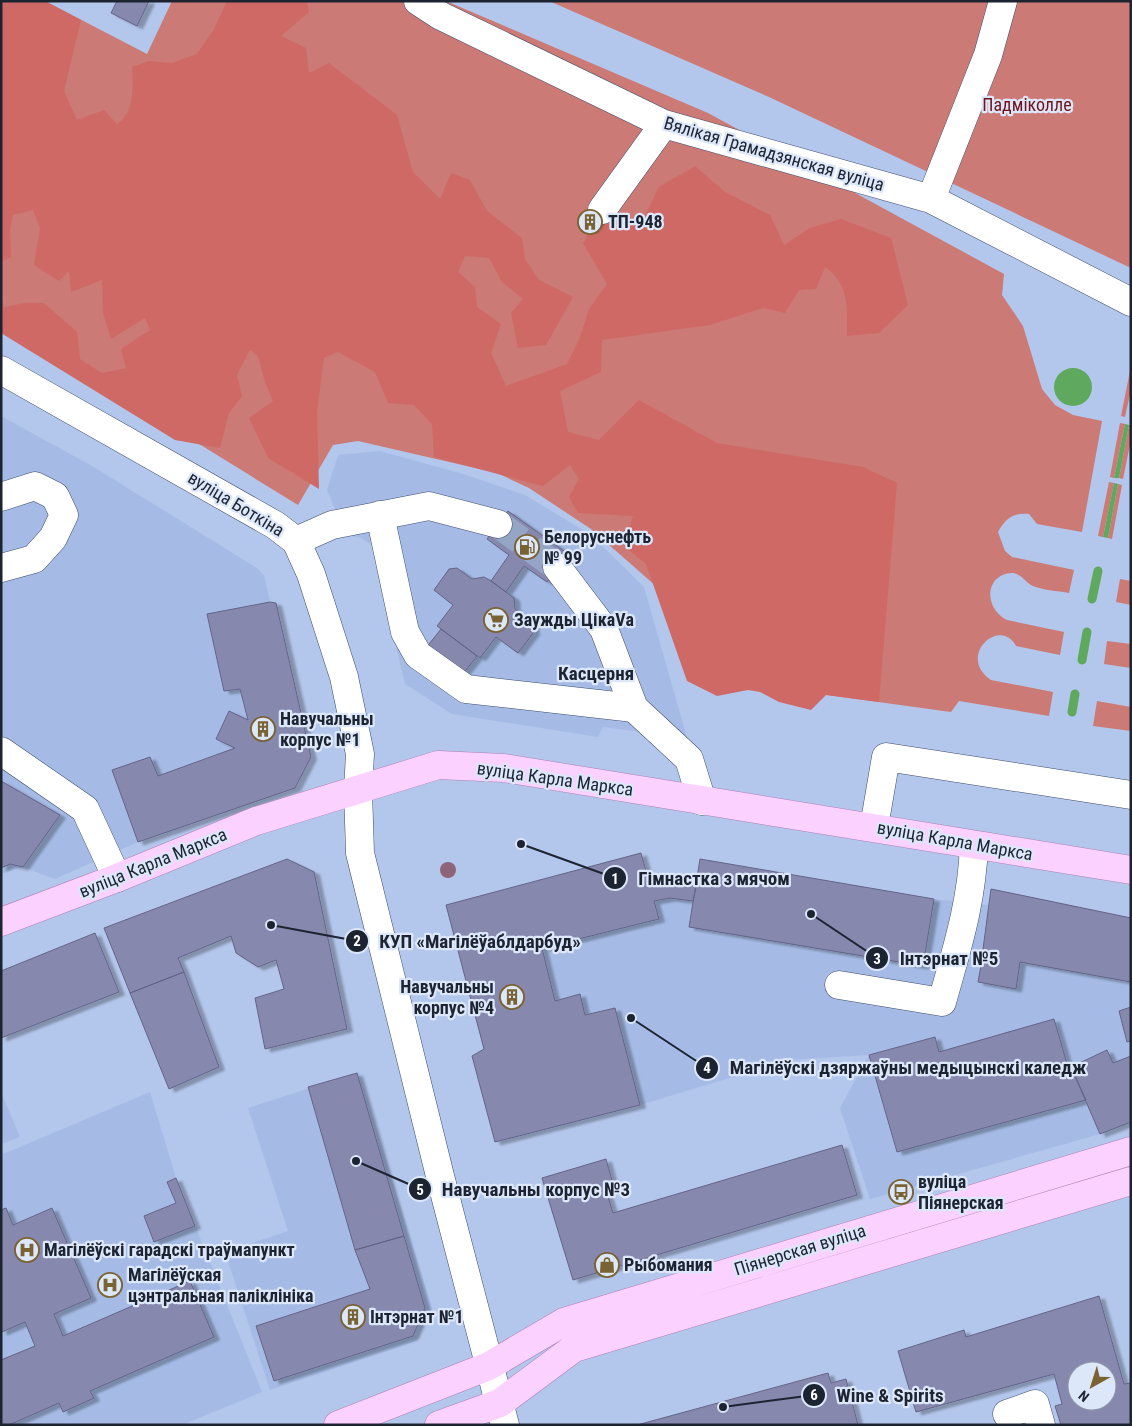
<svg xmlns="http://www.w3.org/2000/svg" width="1132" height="1426" viewBox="0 0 1132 1426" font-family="'Roboto Condensed',sans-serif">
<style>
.built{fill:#a5bbe5}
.green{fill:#cc7a75}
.forest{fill:#cf6965}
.water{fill:#5fa95e}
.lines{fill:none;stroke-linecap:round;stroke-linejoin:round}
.stream{stroke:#5fa95e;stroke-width:9}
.building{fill:#8788ae;stroke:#646488;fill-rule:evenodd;filter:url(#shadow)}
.minor-tunnel{stroke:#95a5c6;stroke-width:28;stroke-dasharray:28 14;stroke-linecap:butt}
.minor-casing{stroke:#3d4c6c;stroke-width:29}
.major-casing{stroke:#ac81b7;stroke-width:29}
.minor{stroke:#fff;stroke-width:28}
.major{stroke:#fbd1ff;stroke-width:28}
.tree{fill:#8f6478}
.labels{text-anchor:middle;stroke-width:4.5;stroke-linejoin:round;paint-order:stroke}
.park-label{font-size:18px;fill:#721319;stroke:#dde7fa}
.street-label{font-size:18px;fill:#1c2331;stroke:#dde7fa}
.poi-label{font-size:18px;font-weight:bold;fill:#1c2331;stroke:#dde7fa;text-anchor:start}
.neighbourhood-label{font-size:19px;font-weight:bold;fill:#1c2331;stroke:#dde7fa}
.leader{fill:none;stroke:#1c2331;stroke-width:2}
.callout-dot{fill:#1c2331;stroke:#dde7fa;stroke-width:2}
.mark-label{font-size:15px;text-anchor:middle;font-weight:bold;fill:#fff}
.callout-label{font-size:19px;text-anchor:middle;font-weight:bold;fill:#1c2331;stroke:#dde7fa;stroke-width:4.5;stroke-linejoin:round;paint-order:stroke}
</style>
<defs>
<filter id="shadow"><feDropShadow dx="5.5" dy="3" stdDeviation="1" flood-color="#0004"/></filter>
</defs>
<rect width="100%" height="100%" fill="#b3c6eb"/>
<!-- built -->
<path class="built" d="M 1,416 L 92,466 L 257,568 L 264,575 L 270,602 L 276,603 L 311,757 L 295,788 L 138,842 L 55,879 L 23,867 L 1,874 Z
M 380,451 L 463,474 L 525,495 L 591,535 L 644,587 L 687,738 L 603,727 L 598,737 L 452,714 L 405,684 L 373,546 L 361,538 L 346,535 L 327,490 L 338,455 Z
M 641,853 L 649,882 L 668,878 L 696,882 L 700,859 L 934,899 L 988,905 L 991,889 L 1131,918 L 1131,1122 L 1100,1134 L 870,1199 L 840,1108 L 869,1055 L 789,1060 L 640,1105 L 495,1142 L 472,1056 L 484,1049 L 446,905 Z
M 359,1072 L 432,1308 L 417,1341 L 270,1390 L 225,1252 L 288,1231 L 248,1108 Z
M 1,1092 L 20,1137 L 1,1144 Z
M 150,1092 L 176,1178 L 262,1392 L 182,1425 L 1,1425 L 1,1155 Z"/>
<!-- green -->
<path class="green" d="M 1,1 L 45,1 L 147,54 L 172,1 L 446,1 L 708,113 L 1004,274 L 1002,295 L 1023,326 L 1042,389 L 1055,405 L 1073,415 L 1102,421 L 1082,532 L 1037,524 L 1029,514 C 1013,512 1005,519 998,532 L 1005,551 L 1012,557 L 1074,570 L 1069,593 C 1059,591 1040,590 1031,585 C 1025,581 1020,573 1012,573 C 985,574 983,608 1007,620 L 1064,632 L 1060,655 L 1016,646 C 1000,616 956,656 991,680 L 1053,692 L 1049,716 L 959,701 L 951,712 L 696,677 L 657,587 L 591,529 L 529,488 L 497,473 L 358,441 L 333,445 L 298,505 L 1,322 Z
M 549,1 L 1131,1 L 1131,268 L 769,97 Z
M 1131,366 L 1131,390 L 1125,417 L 1121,416 Z
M 1120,423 L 1125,424 L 1114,478 L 1110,477 Z
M 1129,425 L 1131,425 L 1131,440 L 1123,479 L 1119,478 Z
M 1109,482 L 1114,483 L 1103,537 L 1098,536 Z
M 1118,484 L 1122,485 L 1112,539 L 1108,538 Z
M 1120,579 L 1131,581 L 1131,605 L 1116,602 Z
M 1107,641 L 1131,644 L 1131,668 L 1104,664 Z
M 1097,701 L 1131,707 L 1131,731 L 1093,726 Z"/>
<!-- forest -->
<path class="forest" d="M 1,1 L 45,1 L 81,20 L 64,91 L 77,120 L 104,110 L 117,124 C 135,112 133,87 132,67 L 149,61 L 172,63 L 197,54 L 214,29 L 227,1 L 307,1 L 309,12 L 281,36 L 306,48 L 309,73 L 329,63 L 397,115 L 413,172 L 440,199 L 451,173 L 470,180 L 487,211 L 522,238 L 525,259 L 539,280 L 573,297 L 546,345 L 518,348 L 511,313 L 523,299 L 502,282 L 489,258 L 465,256 L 458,272 L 475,287 L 477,307 L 501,324 L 491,353 L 506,386 L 567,364 L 579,340 L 589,309 L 607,284 L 583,243 L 600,216 L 641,223 L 659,187 L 695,166 L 725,192 L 770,215 L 784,245 L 810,228 L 841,219 L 891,238 L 908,305 L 879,333 L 847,336 C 847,309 850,284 825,267 L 816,289 L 799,290 L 785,313 L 763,308 L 710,325 L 602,340 L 601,372 L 560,391 L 568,432 L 599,440 L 639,400 L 717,443 L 863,467 L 897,483 L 879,702 L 826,695 L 811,710 L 779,702 L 760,692 L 748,690 L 717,696 L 687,681 L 646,564 L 624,546 L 633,516 L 578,513 L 569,497 L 579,479 L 570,465 L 543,486 L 434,457 L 432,424 L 414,405 L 388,403 L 375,372 L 338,352 L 324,358 L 317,411 L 319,489 L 268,458 L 249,418 L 273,401 L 265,382 L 258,356 L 250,350 L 237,375 L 242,396 L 229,413 L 220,448 L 175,440 L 1,333 L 1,296 L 4,307 L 25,303 L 44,303 L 77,332 L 80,359 L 102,373 L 126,368 L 121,349 L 150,330 L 145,318 L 111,339 L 103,313 L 102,280 L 71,292 L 69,271 L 59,281 L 34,265 L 40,228 L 33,210 L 13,215 L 10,230 L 11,257 L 1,262 Z"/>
<!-- water -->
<path class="water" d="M1054 387a19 19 0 1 1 38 0a19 19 0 1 1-38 0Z
M 1125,424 L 1129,425 L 1119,478 L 1114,478 Z
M 1114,483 L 1118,484 L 1108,538 L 1103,537 Z"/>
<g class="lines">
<!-- stream -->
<path class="stream" d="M 1092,599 L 1098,571
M 1082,660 L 1087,632
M 1072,712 L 1075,694"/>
</g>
<!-- building -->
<path class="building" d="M 117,1 L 149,1 L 137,26 L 111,13 Z
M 588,214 L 598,222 L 592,230 L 582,223 Z
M 508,511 L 567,553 L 547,582 L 524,566 L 506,592 L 491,581 L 509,555 L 487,539 Z
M 457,568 L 472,579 L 484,577 L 491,581 L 514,598 L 515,609 L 533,623 L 534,632 L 518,653 L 496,637 L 480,658 L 437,626 L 453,605 L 434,590 L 449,569 Z
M 270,602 L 276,603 L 311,757 L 295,788 L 138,842 L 112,770 L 150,757 L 158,776 L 235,748 L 216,739 L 229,711 L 248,720 L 240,689 L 224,691 L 207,614 Z
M 441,629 L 477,656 L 462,675 L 426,648 Z
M 1,781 L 60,815 L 23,867 L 10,864 L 1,868 Z
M 641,853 L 649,882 L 668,878 L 697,883 L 693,901 L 670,898 L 654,901 L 659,919 L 542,948 L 555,1001 L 580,994 L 585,1015 L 615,1008 L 640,1105 L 495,1142 L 472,1056 L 484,1049 L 446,905 Z
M 287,859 L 314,872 L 347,1029 L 265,1049 L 255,998 L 284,989 L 276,960 L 258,967 L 236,953 L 231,936 L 178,958 L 184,972 L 130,993 L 104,928 Z
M 700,859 L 934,899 L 923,966 L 689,927 Z
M 991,889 L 1131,918 L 1131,982 L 1020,962 L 1016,989 L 978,982 L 984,949 L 983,949 Z
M 95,933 L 119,992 L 1,1038 L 1,971 Z
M 184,972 L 219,1067 L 169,1089 L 130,993 Z
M 1131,1007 L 1131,1041 L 1127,1042 L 1119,1011 Z
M 1054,1019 L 1068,1067 L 1071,1067 L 1086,1100 L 897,1152 L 869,1055 L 935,1037 L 939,1052 Z
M 1107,1050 L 1113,1063 L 1131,1056 L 1131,1122 L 1100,1134 L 1071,1067 Z
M 357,1073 L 404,1236 L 355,1250 L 308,1087 Z
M 842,1145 L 857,1195 L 573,1280 L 542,1178 L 606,1159 L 613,1184 L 605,1187 L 613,1213 Z
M 176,1178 L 195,1226 L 154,1242 L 144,1216 L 176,1203 L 167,1182 Z
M 6,1208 L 13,1225 L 52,1208 L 91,1298 L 54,1314 L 63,1336 L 190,1281 L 214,1337 L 90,1391 L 94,1398 L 63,1412 L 59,1403 L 9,1425 L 1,1425 L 1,1360 L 35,1346 L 25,1322 L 2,1332 L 1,1330 L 1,1210 Z
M 404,1236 L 425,1308 L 413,1336 L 274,1381 L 256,1326 L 370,1289 L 355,1250 Z
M 1099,1296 L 1124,1384 L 1131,1383 L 1131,1425 L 1061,1425 L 1055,1406 L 1062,1404 L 1054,1374 L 916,1412 L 898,1351 L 964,1330 L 966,1337 ZM 1077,1371 L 1107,1371 L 1107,1401 L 1077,1401 Z
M 828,1373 L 831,1383 L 846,1379 L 858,1425 L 637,1425 Z"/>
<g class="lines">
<!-- minor-tunnel -->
<path class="minor-tunnel" d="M 498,524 L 557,567"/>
<defs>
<path id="minor" d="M 418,1 L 441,16 L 664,124 L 931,199 L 1131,302
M 931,199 L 988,55 L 1003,1
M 602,210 L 664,124
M 1,370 L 275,525 L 296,541 L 311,574 L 344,677 L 360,754 L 358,790 L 360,853 L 440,1176 L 505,1425
M 1,497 L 35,486 L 55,496 L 64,515 L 53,538 L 34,559 L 1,568
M 380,515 L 405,632 L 418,655 L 466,689 L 634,708
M 296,541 L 332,525 L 429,506 L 498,524
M 557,567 L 604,629 L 634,708 L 689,759 L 702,801
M 1,751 L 85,809 L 117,878
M 874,827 L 886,757 L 1131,795
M 839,985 L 942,1002 C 957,948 972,902 974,845
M 1007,1414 L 1035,1404 L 1041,1425"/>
<path id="major" d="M 1,922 L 117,878 L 256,821 L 438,765 L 504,768 L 1131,870
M 338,1425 L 489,1366 L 564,1322 L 1131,1151
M 439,1425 L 500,1403 L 574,1348 L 1131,1181"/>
</defs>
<!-- minor casing -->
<use href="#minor" class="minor-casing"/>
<!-- major casing -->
<use href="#major" class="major-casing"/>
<!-- minor -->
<use href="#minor" class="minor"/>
<!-- major -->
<use href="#major" class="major"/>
</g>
<!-- trees -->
<circle class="tree" cx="448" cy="870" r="8"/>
<!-- icons -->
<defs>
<symbol id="building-ring" viewBox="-11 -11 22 22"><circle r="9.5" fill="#dde7fa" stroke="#7a6333" stroke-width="1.5"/><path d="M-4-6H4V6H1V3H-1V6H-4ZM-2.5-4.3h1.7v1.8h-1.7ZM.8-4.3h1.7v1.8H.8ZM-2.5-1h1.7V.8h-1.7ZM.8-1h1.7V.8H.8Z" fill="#7a6333"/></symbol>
<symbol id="fuel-ring" viewBox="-11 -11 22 22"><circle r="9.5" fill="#dde7fa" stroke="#7a6333" stroke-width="1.5"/><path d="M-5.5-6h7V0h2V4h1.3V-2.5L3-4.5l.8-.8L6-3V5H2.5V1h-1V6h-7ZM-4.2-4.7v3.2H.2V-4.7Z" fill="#7a6333"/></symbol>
<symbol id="supermarket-ring" viewBox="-11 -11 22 22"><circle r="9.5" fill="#dde7fa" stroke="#7a6333" stroke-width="1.5"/><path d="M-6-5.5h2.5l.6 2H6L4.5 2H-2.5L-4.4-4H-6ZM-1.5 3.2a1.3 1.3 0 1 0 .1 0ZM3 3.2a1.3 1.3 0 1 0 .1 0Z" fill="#7a6333"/></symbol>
<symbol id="bus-ring" viewBox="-11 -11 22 22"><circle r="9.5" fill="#dde7fa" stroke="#7a6333" stroke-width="1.5"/><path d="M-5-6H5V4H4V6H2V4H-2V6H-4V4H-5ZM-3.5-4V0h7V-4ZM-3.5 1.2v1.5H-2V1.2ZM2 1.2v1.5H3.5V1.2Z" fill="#7a6333"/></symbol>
<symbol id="hospital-ring" viewBox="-11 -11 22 22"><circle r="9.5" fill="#dde7fa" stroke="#7a6333" stroke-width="1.5"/><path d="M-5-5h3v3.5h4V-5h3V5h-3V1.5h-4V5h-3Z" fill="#7a6333"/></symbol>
<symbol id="shop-ring" viewBox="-11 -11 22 22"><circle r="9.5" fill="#dde7fa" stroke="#7a6333" stroke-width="1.5"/><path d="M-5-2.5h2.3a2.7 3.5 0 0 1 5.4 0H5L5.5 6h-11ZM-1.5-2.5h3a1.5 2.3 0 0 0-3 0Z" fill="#7a6333"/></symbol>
</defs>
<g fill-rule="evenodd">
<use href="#building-ring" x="576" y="208" width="28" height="28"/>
<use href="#fuel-ring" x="513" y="533" width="28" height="28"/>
<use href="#supermarket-ring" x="482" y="606" width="28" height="28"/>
<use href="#building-ring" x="249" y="715" width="28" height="28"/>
<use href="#building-ring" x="498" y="983" width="28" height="28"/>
<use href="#bus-ring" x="887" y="1178" width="28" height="28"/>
<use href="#hospital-ring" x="13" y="1236" width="28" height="28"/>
<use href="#shop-ring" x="593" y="1251" width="28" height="28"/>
<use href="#hospital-ring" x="96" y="1271" width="28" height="28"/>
<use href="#building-ring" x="339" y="1303" width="28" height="28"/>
</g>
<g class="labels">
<!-- park labels -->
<g class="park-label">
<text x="1027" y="111">Падміколле</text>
</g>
<!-- street labels -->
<g class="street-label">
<text transform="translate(774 154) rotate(16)" y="6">Вялікая Грамадзянская вуліца</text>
<text transform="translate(236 504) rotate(31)" y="6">вуліца Боткіна</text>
<text transform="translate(555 779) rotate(8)" y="6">вуліца Карла Маркса</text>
<text transform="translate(955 841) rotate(10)" y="6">вуліца Карла Маркса</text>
<text transform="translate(153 863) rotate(-22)" y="6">вуліца Карла Маркса</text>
<text transform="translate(800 1250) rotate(-17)" y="6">Піянерская вуліца</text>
</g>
<!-- poi labels -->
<g class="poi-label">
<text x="608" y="228">ТП-948</text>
<text x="544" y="543">Белоруснефть<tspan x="544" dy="21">№ 99</tspan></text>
<text x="514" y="626">Заужды ЦікаVа</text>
<text x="280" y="725">Навучальны<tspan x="280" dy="21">корпус №1</tspan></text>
<text x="494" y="993" text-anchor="end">Навучальны<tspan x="494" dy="21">корпус №4</tspan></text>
<text x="918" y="1188">вуліца<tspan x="918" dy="21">Піянерская</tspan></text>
<text x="44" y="1256">Магілёўскі гарадскі траўмапункт</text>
<text x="624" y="1271">Рыбомания</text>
<text x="128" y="1281">Магілёўская<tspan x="128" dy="21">цэнтральная паліклініка</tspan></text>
<text x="370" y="1323">Інтэрнат №1</text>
</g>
<!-- neighbourhood labels -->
<g class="neighbourhood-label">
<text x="596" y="680">Касцерня</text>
</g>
</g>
<!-- callouts -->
<path class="leader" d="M521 844L615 878M271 925L357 941M811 914L877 958M631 1018L707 1068M356 1161L420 1189M723 1407L814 1395"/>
<g class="callout-dot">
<circle cx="521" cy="844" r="5"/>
<circle cx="271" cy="925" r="5"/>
<circle cx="811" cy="914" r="5"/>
<circle cx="631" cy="1018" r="5"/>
<circle cx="356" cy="1161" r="5"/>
<circle cx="723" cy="1407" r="5"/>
<circle cx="615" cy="878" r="12"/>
<circle cx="357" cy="941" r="12"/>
<circle cx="877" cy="958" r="12"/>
<circle cx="707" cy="1068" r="12"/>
<circle cx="420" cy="1189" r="12"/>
<circle cx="814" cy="1395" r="12"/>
</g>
<g class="mark-label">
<text x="615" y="884">1</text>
<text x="357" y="946">2</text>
<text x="877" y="964">3</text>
<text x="707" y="1073">4</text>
<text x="420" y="1195">5</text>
<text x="814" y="1400">6</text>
</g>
<g class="callout-label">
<text x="714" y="885">Гімнастка з мячом</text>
<text x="480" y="948">КУП «Магілёўаблдарбуд»</text>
<text x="949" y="965">Інтэрнат №5</text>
<text x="908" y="1074">Магілёўскі дзяржаўны медыцынскі каледж</text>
<text x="536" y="1196">Навучальны корпус №3</text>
<text x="890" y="1402">Wine &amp; Spirits</text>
</g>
<!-- border -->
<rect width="1132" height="1426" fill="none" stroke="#1c2331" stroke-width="5"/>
<!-- north arrow -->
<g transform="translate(1092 1386) rotate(219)"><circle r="24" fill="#dde7fa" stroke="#9099aa"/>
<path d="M0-4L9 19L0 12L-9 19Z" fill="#7a6333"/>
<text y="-8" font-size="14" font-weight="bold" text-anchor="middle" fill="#1c2331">N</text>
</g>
</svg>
